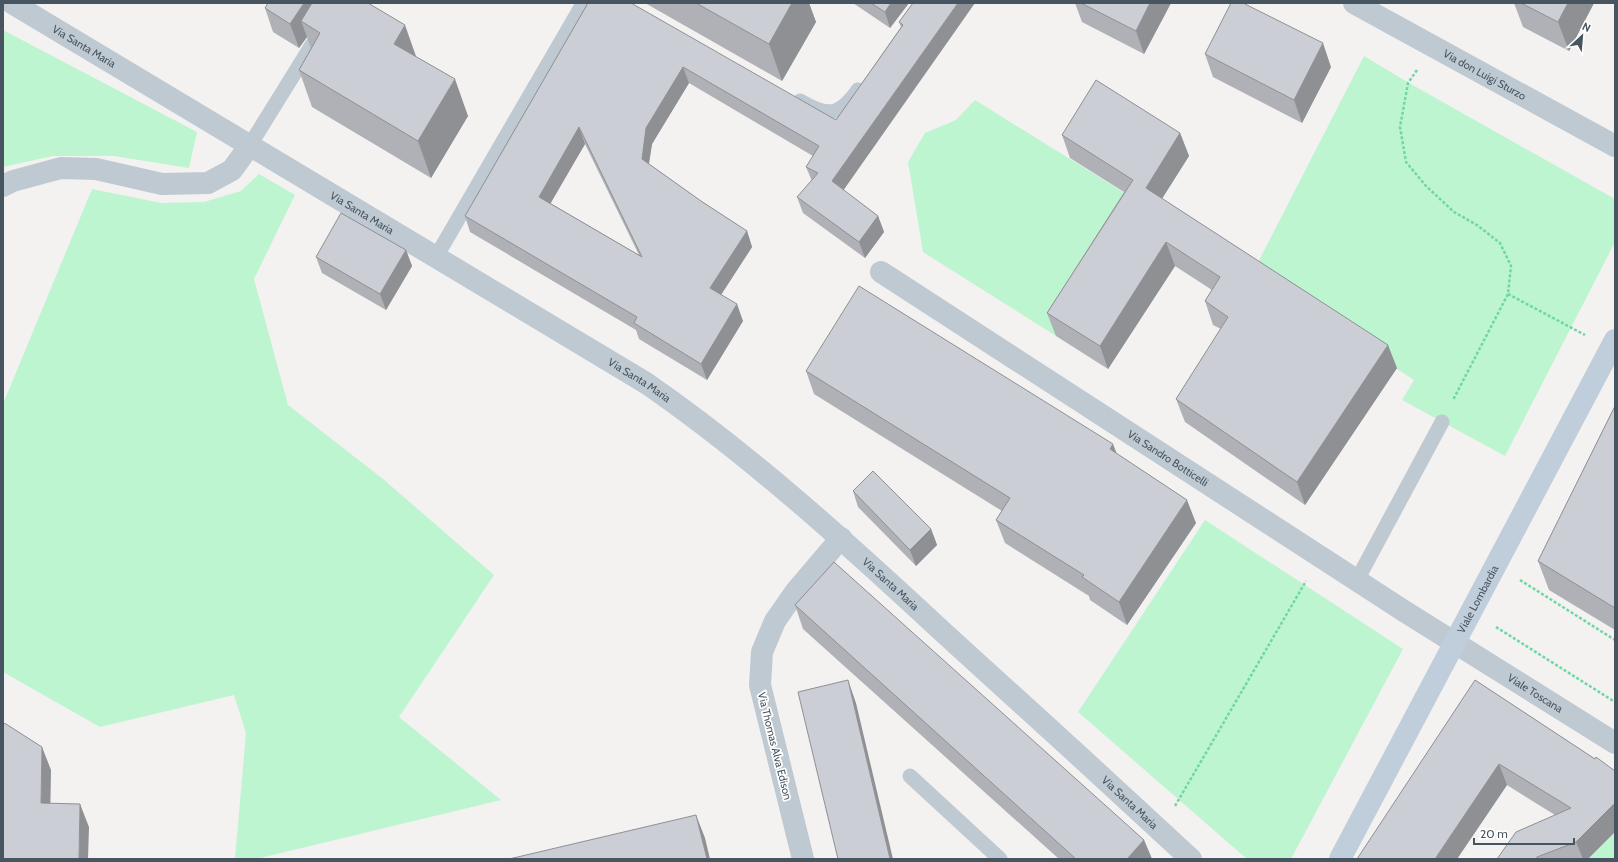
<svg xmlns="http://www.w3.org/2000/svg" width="1618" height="862" viewBox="0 0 1618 862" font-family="Cabin,sans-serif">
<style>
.green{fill:#bdf5d1}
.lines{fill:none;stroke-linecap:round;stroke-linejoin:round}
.path{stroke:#70d7a2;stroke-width:2.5;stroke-dasharray:3 2;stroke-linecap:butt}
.lane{stroke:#bec9d2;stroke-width:15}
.street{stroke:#bec9d2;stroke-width:22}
.secondary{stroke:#c0cdda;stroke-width:22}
.wall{fill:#afb1b6;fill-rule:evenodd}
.shaded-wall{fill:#8e9094}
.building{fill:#cbced4;stroke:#8e9094;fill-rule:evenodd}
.labels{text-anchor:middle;stroke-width:3.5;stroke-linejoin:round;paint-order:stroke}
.street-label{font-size:11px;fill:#475561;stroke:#fff}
</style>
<rect width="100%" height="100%" fill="#f4f1f1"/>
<!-- green -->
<path class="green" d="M 3,30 L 197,132 L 189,168 L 114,156 L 53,156 L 3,167 Z
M 1364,56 L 1409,83 L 1615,199 L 1615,242 L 1505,456 L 1402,400 L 1414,380 L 1252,274 Z
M 975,100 L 1141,203 L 1056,336 L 923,252 L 908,162 L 925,133 L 956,120 Z
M 259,174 L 295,195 L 254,279 L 288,405 L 383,479 L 494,575 L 399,717 L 501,800 L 256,859 L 235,859 L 246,733 L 234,695 L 100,727 L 3,672 L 3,404 L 92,189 L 161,203 L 204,202 L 241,191 Z
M 1205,520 L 1403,649 L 1291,859 L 1247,859 L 1078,712 Z
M 1615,832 L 1615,859 L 1588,859 Z"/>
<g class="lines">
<!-- path -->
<path class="path" d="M 1417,70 L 1408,83 L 1400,127 L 1406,162 L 1426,186 L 1454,212 L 1477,225 L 1500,243 L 1511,266 L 1508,294 L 1453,400
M 1508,294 L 1585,335
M 1520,580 L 1615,640
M 1496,627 L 1615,702
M 1175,806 L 1306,581"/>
<!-- lane -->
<path class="lane" d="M 800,101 C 827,117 839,117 858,90
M 250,145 L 338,3
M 436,257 L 580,9 L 589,3
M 1357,580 L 1442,422
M 910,776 L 1000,859"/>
<!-- street -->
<g class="street">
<path id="s1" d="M 12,3 L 646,383 C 753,457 849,545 944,633 C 1027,708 1109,783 1191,859"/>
<path id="s2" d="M 1354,3 L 1615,146"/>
<path d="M 3,186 L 13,181 L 61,168 L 96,169 L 162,184 L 208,183 L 232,170 L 250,145"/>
<path id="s3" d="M 881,272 L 1404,611 L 1615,743"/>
<path d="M 803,859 L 760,685 L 762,652 L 775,621 L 796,591 L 841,538"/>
</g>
<!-- secondary -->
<path class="secondary" id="s4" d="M 1340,859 L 1615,340"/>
</g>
<!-- wall -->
<path class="wall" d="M 588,3 L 836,120 L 901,27 L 899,22 L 913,3 L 843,190 L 878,216 L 884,232 L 865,258 L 803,213 L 797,197 L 812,181 L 806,167 L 813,156 L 689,83 L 652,144 L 649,164 L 701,201 L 747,231 L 752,247 L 721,295 L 743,321 L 707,380 L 639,339 L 636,330 L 470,232 L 465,216 ZM 585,144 L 639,255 L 550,203 Z
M 645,3 L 809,3 L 816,22 L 782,81 Z
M 853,3 L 909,3 L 890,28 Z
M 1075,3 L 1171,3 L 1144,54 L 1082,22 Z
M 1514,3 L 1594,3 L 1569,51 L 1523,27 Z
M 265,8 L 416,57 L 468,116 L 431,178 L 312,107 L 299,70 L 311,49 L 307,37 L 299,48 L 273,32 Z
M 1205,54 L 1331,67 L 1302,123 L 1213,77 Z
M 1180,133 L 1189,156 L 1162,199 L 1397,368 L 1305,505 L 1185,422 L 1176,399 L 1221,329 L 1213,325 L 1205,301 L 1212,290 L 1175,266 L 1108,369 L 1056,336 L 1047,313 L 1124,192 L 1070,158 L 1062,135 Z
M 406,250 L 412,266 L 386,310 L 322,273 L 316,257 Z
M 806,371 L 1116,453 L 1196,523 L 1127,625 L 1090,600 L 1089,596 L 1005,543 L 996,520 L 1002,511 L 814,394 Z
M 1615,406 L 1615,630 L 1549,590 L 1538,561 Z
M 853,491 L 931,529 L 937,545 L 916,566 L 858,507 Z
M 795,605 L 1144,840 L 1152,859 L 1059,859 L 803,629 Z
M 1475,680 L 1595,759 L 1588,859 L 1497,859 L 1555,815 L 1507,785 L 1457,859 Z"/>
<!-- shaded-wall -->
<path class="shaded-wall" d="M 304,3 L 327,3 L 301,21 L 307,37 L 299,48 L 290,24 Z
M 792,3 L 809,3 L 816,22 L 782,81 L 769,44 Z
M 891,3 L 909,3 L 890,28 L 885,12 Z
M 958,3 L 975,3 L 838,198 L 832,181 Z
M 1150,3 L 1171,3 L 1144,54 L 1136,31 Z
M 1568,3 L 1594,3 L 1569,51 L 1558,22 Z
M 405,25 L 418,62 L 394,44 Z
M 1323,43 L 1331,67 L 1302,123 L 1294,100 Z
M 683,67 L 689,83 L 652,144 L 647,175 L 642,159 L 646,128 Z
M 455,79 L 468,116 L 431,178 L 418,141 Z
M 579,127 L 585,144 L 545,213 L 539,197 Z
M 1180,133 L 1189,156 L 1154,211 L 1146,188 Z
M 878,216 L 884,232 L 865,258 L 859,242 Z
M 747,231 L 752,247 L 715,304 L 710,288 Z
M 1166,242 L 1175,266 L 1108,369 L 1100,346 Z
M 406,250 L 412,266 L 386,310 L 380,294 Z
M 737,304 L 743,321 L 707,380 L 701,364 Z
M 1388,345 L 1397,368 L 1305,505 L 1297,482 Z
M 1113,444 L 1122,467 L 1110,449 Z
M 1187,500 L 1196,523 L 1127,625 L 1119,602 Z
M 931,529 L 937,545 L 916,566 L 910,550 Z
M 848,680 L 856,703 L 893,859 L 890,859 Z
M 42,747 L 51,770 L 50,826 L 41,803 Z
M 1499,764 L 1507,785 L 1457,859 L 1435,859 Z
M 1615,803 L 1615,832 L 1588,859 L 1583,859 L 1576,842 Z
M 80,804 L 89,827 L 88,859 L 79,859 Z
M 696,815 L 705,838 L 710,859 L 707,859 Z
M 1144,840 L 1152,859 L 1127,859 Z"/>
<!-- building -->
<path class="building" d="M 268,3 L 304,3 L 290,24 L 265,8 Z
M 312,3 L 368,3 L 405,25 L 394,44 L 455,79 L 418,141 L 299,70 L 320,33 L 301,21 Z
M 588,3 L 631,3 L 836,120 L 903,25 L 899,22 L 913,3 L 958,3 L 832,181 L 878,216 L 859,242 L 797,197 L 818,173 L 806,167 L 819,146 L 683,67 L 646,128 L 642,159 L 701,201 L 747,231 L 710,288 L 737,304 L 701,364 L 634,323 L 637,317 L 465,216 ZM 579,127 L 642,257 L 539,197 Z
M 696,3 L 792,3 L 769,44 Z
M 871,3 L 891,3 L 885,12 Z
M 1081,3 L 1150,3 L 1136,31 Z
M 1231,3 L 1243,3 L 1323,43 L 1294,100 L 1205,54 Z
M 1521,3 L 1568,3 L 1558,22 Z
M 1096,80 L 1180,133 L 1146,188 L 1388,345 L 1297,482 L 1176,399 L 1228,317 L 1205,301 L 1220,277 L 1166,242 L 1100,346 L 1047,313 L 1133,180 L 1062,135 Z
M 341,213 L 406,250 L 380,294 L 316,257 Z
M 859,286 L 1113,444 L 1110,449 L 1187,500 L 1119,602 L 1082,577 L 1084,575 L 996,520 L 1010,498 L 806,371 Z
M 1615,406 L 1615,608 L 1538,561 Z
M 873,471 L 931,529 L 910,550 L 853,491 Z
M 834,562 L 1144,840 L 1127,859 L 1076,859 L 795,605 Z
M 848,680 L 890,859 L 838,859 L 798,692 Z
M 1475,680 L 1595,759 L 1596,757 L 1615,771 L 1615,803 L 1576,842 L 1537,857 L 1536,859 L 1497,859 L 1516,832 L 1571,808 L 1499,764 L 1435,859 L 1357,859 Z
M 3,723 L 6,724 L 42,747 L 41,803 L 80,804 L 79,859 L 3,859 Z
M 696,815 L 707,859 L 509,859 Z"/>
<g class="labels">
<!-- street labels -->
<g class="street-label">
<text dy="4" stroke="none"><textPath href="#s1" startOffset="84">Via Santa Maria</textPath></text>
<text dy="4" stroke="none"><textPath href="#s2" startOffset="149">Via don Luigi Sturzo</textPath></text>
<text dy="4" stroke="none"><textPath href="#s1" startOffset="408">Via Santa Maria</textPath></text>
<text dy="4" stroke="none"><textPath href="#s1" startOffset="732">Via Santa Maria</textPath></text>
<text dy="4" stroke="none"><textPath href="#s3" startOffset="342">Via Sandro Botticelli</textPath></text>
<text dy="4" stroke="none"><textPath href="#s1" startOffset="1056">Via Santa Maria</textPath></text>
<text dy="4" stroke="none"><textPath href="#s4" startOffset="294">Viale Lombardia</textPath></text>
<text dy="4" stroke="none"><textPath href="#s3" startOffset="778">Viale Toscana</textPath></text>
<text transform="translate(775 746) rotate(76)" y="4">Via Thomas Alva Edison</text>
<text dy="4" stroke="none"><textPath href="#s1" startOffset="1380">Via Santa Maria</textPath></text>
</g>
</g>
<!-- border -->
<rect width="1618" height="862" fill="none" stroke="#475561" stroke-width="8"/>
<!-- north arrow -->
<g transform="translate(1582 36) rotate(26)" stroke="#ffffff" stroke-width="3" paint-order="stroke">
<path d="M0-3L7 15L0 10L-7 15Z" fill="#475561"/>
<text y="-6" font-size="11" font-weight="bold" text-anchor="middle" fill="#475561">N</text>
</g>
<!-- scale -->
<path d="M1474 838v6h100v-6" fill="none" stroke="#475561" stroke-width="2"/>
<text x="1480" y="838" font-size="12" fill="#475561" stroke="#ffffff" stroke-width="3" paint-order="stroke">20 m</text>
</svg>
